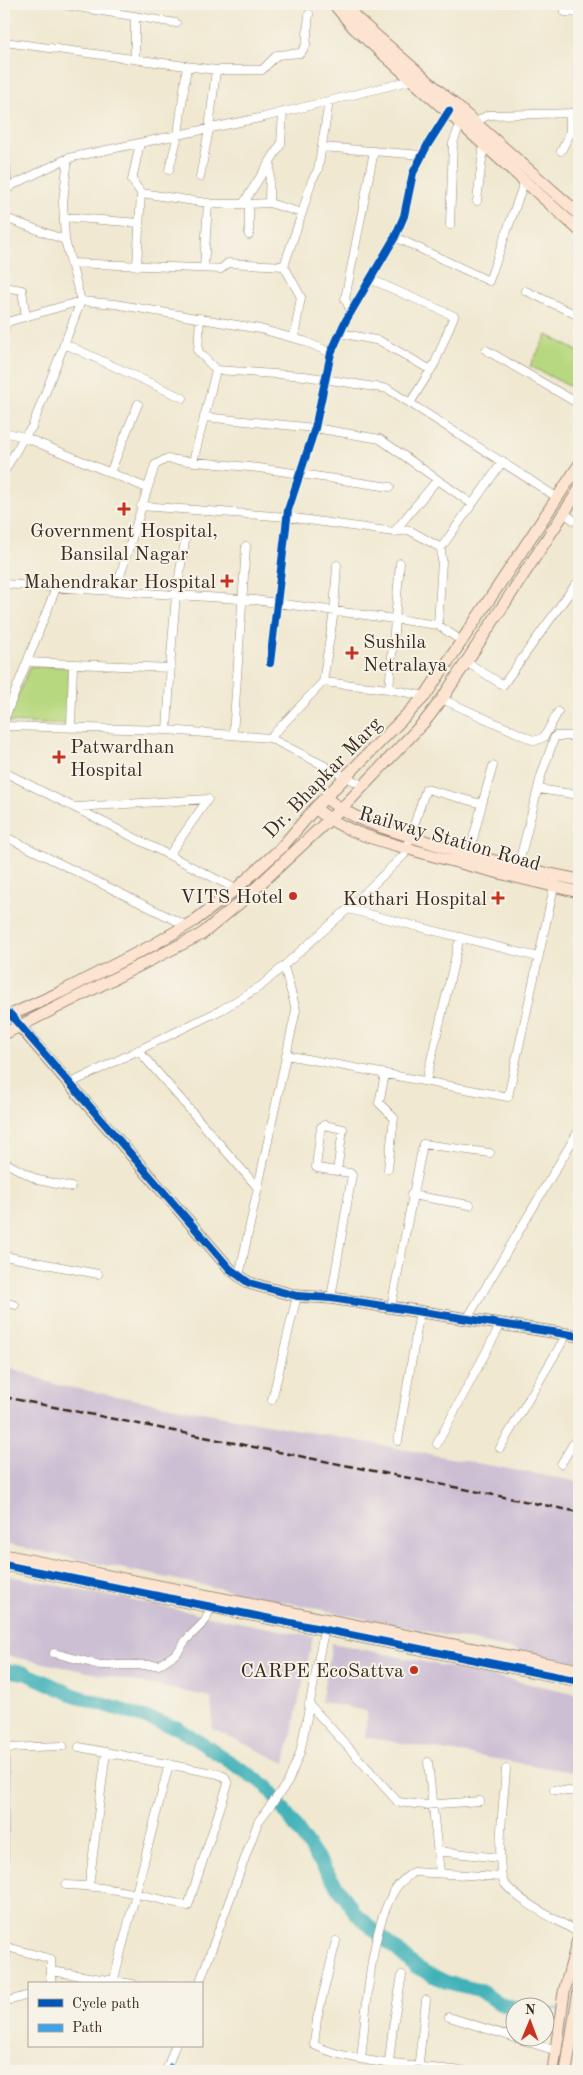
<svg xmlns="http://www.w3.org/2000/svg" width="583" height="2075" viewBox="0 0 583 2075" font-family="'Old Standard TT',serif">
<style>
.industrial{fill:#ccbed3}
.green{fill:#b8d87f;stroke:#7a814e}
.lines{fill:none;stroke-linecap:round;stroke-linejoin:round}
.stream{stroke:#42b2b9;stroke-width:2.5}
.river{stroke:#42b2b9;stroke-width:14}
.street-casing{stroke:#968977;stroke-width:9}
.secondary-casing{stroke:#968977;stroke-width:13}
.street{stroke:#fff;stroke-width:8}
.secondary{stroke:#fde4d1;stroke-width:11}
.rail{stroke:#3b2a1e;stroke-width:2.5;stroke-dasharray:8 4;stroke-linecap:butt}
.quiet{stroke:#3fa3ea;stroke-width:6;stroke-dasharray:12 6;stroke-linecap:butt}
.cycleway-casing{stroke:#f7f3e8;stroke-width:11}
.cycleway{stroke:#0057b8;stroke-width:8}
.poi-dot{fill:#c8321e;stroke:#f7f3e8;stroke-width:2}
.labels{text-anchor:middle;stroke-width:4;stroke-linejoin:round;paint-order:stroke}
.poi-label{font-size:20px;fill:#3b2a1e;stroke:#f7f3e8;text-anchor:end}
.street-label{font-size:20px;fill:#3b2a1e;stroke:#f7f3e8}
</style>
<rect width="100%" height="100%" fill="#f7f3e8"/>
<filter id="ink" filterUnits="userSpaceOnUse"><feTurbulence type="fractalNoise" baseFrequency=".02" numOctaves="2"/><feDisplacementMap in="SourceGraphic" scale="10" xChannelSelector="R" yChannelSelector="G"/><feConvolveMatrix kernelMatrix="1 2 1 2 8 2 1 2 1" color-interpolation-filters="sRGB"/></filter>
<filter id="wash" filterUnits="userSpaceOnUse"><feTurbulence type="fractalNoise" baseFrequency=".0096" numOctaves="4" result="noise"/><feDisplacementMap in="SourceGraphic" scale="20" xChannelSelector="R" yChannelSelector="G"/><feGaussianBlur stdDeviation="1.12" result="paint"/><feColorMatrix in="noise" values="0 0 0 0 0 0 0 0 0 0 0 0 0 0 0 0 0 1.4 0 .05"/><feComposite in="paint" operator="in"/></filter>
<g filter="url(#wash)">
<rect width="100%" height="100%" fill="#f0e8d0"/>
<!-- industrial -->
<path class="industrial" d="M 4,1365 L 57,1385 L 579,1482 L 579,1663 L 4,1544 Z
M 4,1575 L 313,1637 L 285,1763 L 213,1729 L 211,1697 L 4,1655 Z
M 332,1643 L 579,1694 L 579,1773 L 365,1737 L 367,1711 L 321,1702 Z"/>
<!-- green -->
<path class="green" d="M 547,335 L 579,352 L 579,391 L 530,366 Z
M 30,666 L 69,667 L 68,725 L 7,722 Z"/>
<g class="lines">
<!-- stream -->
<path class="stream" d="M 546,2009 L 558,2009
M 546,2014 L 556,2022"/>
<!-- river -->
<path class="river" d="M 4,1670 L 25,1673 L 74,1695 L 178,1728 L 267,1786 L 357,1915 L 416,1967 L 446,1982 L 479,1990 L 500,2004 L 516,2008"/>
</g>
</g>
<g filter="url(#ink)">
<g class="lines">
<defs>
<path id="street" d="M 59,4 L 176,23
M 566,4 L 565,12 L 579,13
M 348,8 L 361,4
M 135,16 L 135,59
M 4,42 L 216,70 L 209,129 L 200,177
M 216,70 L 262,70 L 277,55 L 301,53 L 306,45 L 309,14
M 471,125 L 488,115 L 579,113
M 140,143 L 132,180 L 141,193 L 214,204 L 249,204 L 249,235
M 4,147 L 8,188
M 322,147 L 422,155
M 561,151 L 570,134 L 570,113
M 169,170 L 178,135 L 187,66
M 4,192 L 11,186 L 68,158 L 264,117 L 413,80
M 477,201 L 484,143
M 269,203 L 270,163
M 243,204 L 281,144 L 283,112
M 249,204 L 269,203 L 302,213 L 312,180 L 318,170 L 329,101
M 4,215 L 8,219 L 65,240
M 64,217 L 139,223
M 450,225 L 453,143 L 461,122
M 395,237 L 489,281 L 525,180
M 70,263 L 221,269 L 228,263 L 284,266 L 301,297 L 294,338
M 137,266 L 141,193
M 284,266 L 302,213
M 204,268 L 208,203
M 370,279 L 454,316 L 435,363 L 410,403
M 4,287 L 22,290 L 26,317
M 526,291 L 579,316
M 351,311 L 345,299 L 374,151
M 4,330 L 7,322 L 81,301 L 115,304 L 260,329 L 304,341 L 331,353
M 340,333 L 380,341 L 431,370
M 65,344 L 183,398
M 486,350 L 579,404
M 216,370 L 305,376 L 388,389 L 558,498
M 204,417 L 315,428 L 380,439 L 472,504
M 4,432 L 24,437 L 147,488
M 193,462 L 216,370 L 198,351 L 200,318
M 4,472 L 24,437 L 32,427 L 81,301 L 65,240 L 63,202 L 68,158
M 110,473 L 138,404
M 141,506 L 287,517 L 394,532 L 409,530 L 441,548 L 503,461
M 564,513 L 579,524
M 394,532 L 437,480
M 337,565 L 334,611 L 323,682 L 389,689 L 425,696
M 4,584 L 255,600 L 438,625 L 463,642
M 115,592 L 155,465 L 166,459 L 259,468 L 390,487
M 438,625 L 442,561 L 441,548
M 465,661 L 503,685 L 575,585
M 27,662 L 170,668 L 176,595 L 185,541
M 270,663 L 288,510 L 315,428 L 331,353 L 345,322 L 395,237 L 404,216 L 413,173 L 428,144 L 449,111
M 389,689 L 400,563
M 442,699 L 535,741 L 544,737 L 558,712
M 4,720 L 56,588
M 4,726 L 167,730 L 270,738 L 364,786
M 71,728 L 73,664
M 167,730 L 171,663
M 233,735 L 246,546
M 270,738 L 323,682
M 4,772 L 236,889
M 538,789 L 579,795
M 482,804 L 493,766
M 76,807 L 208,799 L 169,855
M 4,836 L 187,926
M 518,867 L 541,776 L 555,736 L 579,736
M 348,909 L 404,855 L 426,789 L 482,804 L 469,855
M 138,1050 L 258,1188
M 286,1055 L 508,1097 L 555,882
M 385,1074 L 379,1103 L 394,1118 L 388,1169
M 426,1081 L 460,937
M 69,1084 L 221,1010 L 261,986 L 348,909 L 538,957
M 4,1162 L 38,1180 L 71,1187
M 411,1195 L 470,1205
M 4,1256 L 98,1274
M 239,1276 L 296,1010 L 284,966
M 331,1298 L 352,1175 L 350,1173 L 317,1168 L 316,1167 L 321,1127 L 324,1125 L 343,1129 L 337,1171
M 4,1302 L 15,1305
M 391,1307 L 423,1144 L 490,1153
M 467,1319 L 579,1130
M 272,1400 L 297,1296
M 398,1441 L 420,1311
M 437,1444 L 501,1324
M 500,1448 L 567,1334
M 561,1464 L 579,1434
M 54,1653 L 100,1665 L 159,1665 L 177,1653 L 186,1640 L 205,1621 L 211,1607
M 309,1704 L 398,1802 L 425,1805 L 480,1801
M 4,1748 L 63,1746
M 428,1762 L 440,1873
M 506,1769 C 505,1789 494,1871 505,1884 C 523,1905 555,1918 579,1933
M 554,1790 L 579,1792
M 437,1851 L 500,1858
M 4,1864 L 5,1748
M 66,1885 C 108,1886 148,1896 188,1906 L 228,1784 L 225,1777 L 218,1774 L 79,1747
M 89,1886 L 106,1752
M 336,1941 L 317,2019 L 314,2045 C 354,2064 418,2066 463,2071
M 4,1970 L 7,1947 L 51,1959 L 51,1984
M 51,1971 L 133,1984
M 114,1979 L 169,1764
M 199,1984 L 258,1822 L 288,1782 L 300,1753 L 325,1626
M 4,2002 L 29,1995
M 449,2017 L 557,2051
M 361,2058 C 367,2009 369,1930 396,1888 C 400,1882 407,1877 413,1872 L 502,1877
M 389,2062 L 393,2026 L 402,1975
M 168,2065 L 176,2071
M 418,2070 L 426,2000
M 166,2071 L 175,2046"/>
<path id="secondary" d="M 334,4 L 354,28 L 579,230
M 345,4 L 356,18 L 579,214
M 326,798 C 351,819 382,827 412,837 C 467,855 523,869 579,880
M 315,808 C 343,832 378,840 413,850 C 468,866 523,879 579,892
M 4,1018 L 61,992 L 153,945 L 194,921 L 236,889 L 281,848 L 315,808 L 425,696 L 579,465
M 16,1022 L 230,1269 L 249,1283 L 297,1296 L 331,1298 L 579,1336
M 4,1034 L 202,934 L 243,900 L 350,800 L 426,720 L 442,699 L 579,490
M 4,1555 L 579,1670
M 4,1565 L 579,1681
M 553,2071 L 564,1992 L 579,1936
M 566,2071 L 579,1990"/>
</defs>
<!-- street casing -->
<use href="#street" class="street-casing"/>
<!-- secondary casing -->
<use href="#secondary" class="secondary-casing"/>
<!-- street -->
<use href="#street" class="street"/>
<!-- secondary -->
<use href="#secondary" class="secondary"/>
<!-- rail -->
<path class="rail" d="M 4,1397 L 579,1512"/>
<!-- quiet -->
<path class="quiet" d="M 168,2065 L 176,2071
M 418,2066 L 418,2071"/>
<defs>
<path id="cycleway" d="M 270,663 L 288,510 L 315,428 L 331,353 L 345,322 L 395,237 L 404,216 L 413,173 L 428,144 L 449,111
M 10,1014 L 230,1269 L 249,1283 L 297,1296 L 331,1298 L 579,1336
M 4,1565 L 579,1681"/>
</defs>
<!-- cycleway casing -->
<use href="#cycleway" class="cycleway-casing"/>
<!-- cycleway -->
<use href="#cycleway" class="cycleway"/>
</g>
</g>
<!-- markers -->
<g class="poi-dot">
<path d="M121.5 501.5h5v5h5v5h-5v5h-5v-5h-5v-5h5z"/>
<path d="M224.5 573.5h5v5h5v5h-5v5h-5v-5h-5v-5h5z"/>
<path d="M349.5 645.5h5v5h5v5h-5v5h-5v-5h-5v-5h5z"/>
<path d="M56.5 749.5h5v5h5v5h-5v5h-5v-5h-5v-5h5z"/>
<circle cx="293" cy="896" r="5"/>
<path d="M495.5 890.5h5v5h5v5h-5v5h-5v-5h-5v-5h5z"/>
<circle cx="414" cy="1670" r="5"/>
</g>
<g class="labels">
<!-- poi labels -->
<g class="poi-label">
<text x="124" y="537" text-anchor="middle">Government Hospital,<tspan x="124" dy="23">Bansilal Nagar</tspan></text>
<text x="216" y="588">Mahendrakar Hospital</text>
<text x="363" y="648" text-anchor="start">Sushila<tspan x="363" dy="23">Netralaya</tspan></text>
<text x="70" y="753" text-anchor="start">Patwardhan<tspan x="70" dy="23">Hospital</tspan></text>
<text x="283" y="903">VITS Hotel</text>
<text x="487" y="905">Kothari Hospital</text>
<text x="404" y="1677">CARPE EcoSattva</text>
</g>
<!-- street labels -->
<g class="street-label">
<text transform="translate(322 777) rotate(-46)" y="7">Dr. Bhapkar Marg</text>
<text transform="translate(450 838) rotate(16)" y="7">Railway Station Road</text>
</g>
</g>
<!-- margin -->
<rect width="583" height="2075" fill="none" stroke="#f7f3e8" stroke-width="20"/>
<!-- legend -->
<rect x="28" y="1982" width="175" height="65" fill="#f7f3e8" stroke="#aca397"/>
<rect x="38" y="1999" width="25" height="8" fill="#0057b8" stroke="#aca397"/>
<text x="72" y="2008" font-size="15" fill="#3b2a1e">Cycle path</text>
<rect x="38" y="2024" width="25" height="8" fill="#3fa3ea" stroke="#aca397"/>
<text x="72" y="2032" font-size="15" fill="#3b2a1e">Path</text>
<!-- north arrow -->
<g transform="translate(530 2022) rotate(1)"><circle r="24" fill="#f7f3e8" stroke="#aca397"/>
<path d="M0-4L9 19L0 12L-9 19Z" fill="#c8321e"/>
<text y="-8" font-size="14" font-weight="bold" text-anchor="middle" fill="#3b2a1e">N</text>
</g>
</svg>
